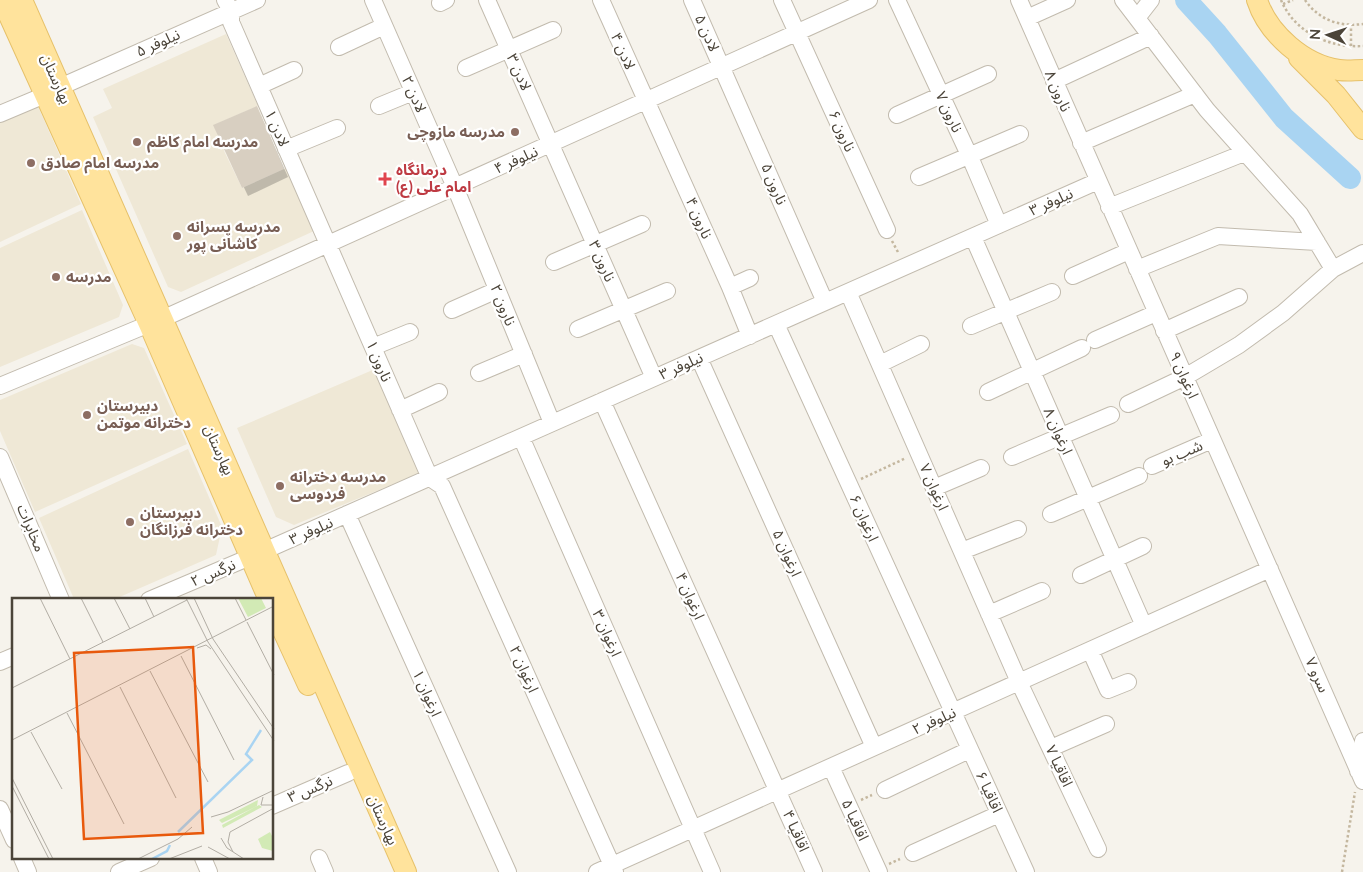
<svg xmlns="http://www.w3.org/2000/svg" width="1363" height="872" viewBox="0 0 1363 872" font-family="Lato,'Noto Sans Arabic',sans-serif">
<style>
.education{fill:#efe8d6}
.shadow{fill:#0003}
.lines{fill:none;stroke-linecap:round;stroke-linejoin:round}
.river{stroke:#a9d4f2;stroke-width:22}
.building{fill:#d8cfc1}
.minor-casing{stroke:#c2bbae;stroke-width:18}
.major-casing{stroke:#e6c16a;stroke-width:22}
.path{stroke:#c4b79f;stroke-width:2.5;stroke-dasharray:2.5 2.5;stroke-linecap:butt}
.minor{stroke:#fff;stroke-width:16}
.major{stroke:#ffe39c;stroke-width:20}
.education-dot{fill:#8d6e63;stroke:#fff;stroke-width:2}
.health-dot{fill:#e0444e;stroke:#fff;stroke-width:2}
.labels{text-anchor:middle;stroke-width:4.5;stroke-linejoin:round;paint-order:stroke}
.street-label{font-size:15px;fill:#4b4439;stroke:#fff}
.education-label{font-size:15px;font-weight:bold;fill:#785e54;stroke:#fff;text-anchor:start}
.health-label{font-size:15px;font-weight:bold;fill:#be3a42;stroke:#fff;text-anchor:start}
.inset-river{fill:none;stroke:#a9d4f2;stroke-width:2.5}
.inset-road{fill:none;stroke:#b2ada4;stroke-width:1}
.view{fill:#e8590c;fill-opacity:0.15;stroke:#e8590c;stroke-width:2.5}
.inset-edge{fill:none;stroke:#4b4439;stroke-width:2.5}
</style>
<rect width="100%" height="100%" fill="#f6f3ec"/>
<!-- education -->
<path class="education" d="M 226,34 L 258,106 L 214,125 L 225,153 L 242,188 L 286,168 L 314,231 L 181,292 L 168,287 L 93,117 L 112,108 L 103,89 Z
M 37,104 L 81,204 L 0,242 L 0,122 Z
M 82,210 L 123,305 L 119,317 L 0,367 L 0,248 Z
M 132,344 L 144,348 L 187,444 L 35,512 L 0,431 L 0,400 Z
M 375,369 L 420,473 L 294,525 L 276,517 L 237,428 Z
M 188,449 L 222,527 L 216,555 L 115,599 L 74,599 L 39,518 Z"/>
<!-- shadow -->
<path class="shadow" d="M 261,116 L 288,177 L 248,196 L 215,126 Z"/>
<g class="lines">
<!-- river -->
<path class="river" d="M 1186,0 L 1217,34 L 1284,118 L 1350,178"/>
</g>
<!-- building -->
<path class="building" d="M 257,106 L 284,169 L 242,188 L 213,125 Z"/>
<g class="lines">
<defs>
<path id="minor" d="M 225,0 L 231,11 L 231,22 L 430,478 L 442,486 L 615,872
M 373,0 L 455,187 L 552,423
M 487,0 L 654,378
M 601,0 L 730,287 L 750,336
M 692,0 L 825,302
M 782,0 L 887,230
M 897,0 L 970,157 L 999,225
M 1019,0 L 1363,781
M 1123,0 L 1207,110 L 1300,214 L 1333,269
M 440,3 L 446,0
M 1027,18 L 1067,0
M 1137,18 L 1151,0
M 339,47 L 384,26
M 466,68 L 553,30
M 1054,81 L 1151,36
M 259,86 L 294,70
M 60,87 L 257,0
M 379,106 L 413,92
M 0,114 L 45,95
M 897,115 L 988,74
M 1081,143 L 1195,94
M 286,149 L 337,128
M 919,177 L 1020,134
M 1109,207 L 1244,153
M 973,237 L 1144,626
M 554,262 L 642,224
M 1137,269 L 1218,236 L 1317,242
M 1073,276 L 1129,251
M 730,287 L 750,278
M 848,292 L 1019,682 L 1098,849
M 452,310 L 497,290
M 162,319 L 869,0
M 776,324 L 1026,872
M 971,326 L 1052,292
M 578,329 L 667,291
M 1164,331 L 1239,297
M 1095,340 L 1156,313
M 373,347 L 410,332
M 699,358 L 874,747
M 880,364 L 921,344
M 479,373 L 524,354
M 0,386 L 149,324
M 988,392 L 1082,348
M 602,401 L 814,872
M 1128,404 L 1185,377 L 1239,345 L 1283,313 L 1333,269 L 1363,253
M 400,410 L 439,392
M 521,437 L 712,872
M 0,457 L 61,600
M 1012,457 L 1111,415
M 1152,466 L 1212,440
M 934,488 L 981,468
M 347,514 L 508,872
M 1051,514 L 1139,476
M 264,551 L 1098,181
M 962,551 L 1018,529
M 1081,575 L 1143,546
M 149,600 L 250,557
M 989,614 L 1042,591
M 1090,650 L 1108,690 L 1128,682
M 0,662 L 14,656
M 1051,748 L 1106,724
M 831,767 L 879,872
M 1358,771 L 1363,741
M 885,790 L 969,750
M 272,806 L 348,773
M 0,809 L 14,840
M 913,853 L 999,814
M 22,858 L 28,872
M 203,858 L 209,872
M 319,858 L 325,872
M 119,872 L 151,858
M 597,872 L 1270,569"/>
<path id="major" d="M 2,0 L 149,324 L 269,600
M 22,0 L 406,872
M 1257,0 C 1268,34 1304,65 1339,70 C 1347,71 1355,70 1363,70
M 1299,58 L 1336,95 L 1363,129
M 272,607 L 308,685"/>
</defs>
<!-- minor casing -->
<use href="#minor" class="minor-casing"/>
<!-- major casing -->
<use href="#major" class="major-casing"/>
<!-- path -->
<path class="path" d="M 1281,0 C 1295,33 1329,48 1363,46
M 1305,0 C 1319,20 1339,27 1363,24
M 1283,4 L 1293,0
M 1351,46 L 1351,25
M 892,241 L 899,254
M 861,479 L 906,458
M 861,800 L 872,795
M 889,864 L 900,859
M 1342,872 L 1355,792"/>
<!-- minor -->
<use href="#minor" class="minor"/>
<!-- major -->
<use href="#major" class="major"/>
</g>
<!-- markers -->
<g class="education-dot">
<circle cx="515" cy="132" r="5"/>
<circle cx="137" cy="142" r="5"/>
<circle cx="31" cy="163" r="5"/>
<circle cx="177" cy="236" r="5"/>
<circle cx="56" cy="277" r="5"/>
<circle cx="87" cy="415" r="5"/>
<circle cx="280" cy="486" r="5"/>
<circle cx="130" cy="522" r="5"/>
</g>
<path class="health-dot" d="M382.5 171.5h5v5h5v5h-5v5h-5v-5h-5v-5h5z"/>
<g class="labels">
<!-- street labels -->
<g class="street-label">
<text transform="translate(707 33) rotate(66)" y="5">لادن ۵</text>
<text transform="translate(158 43) rotate(-24)" y="5">نیلوفر ۵</text>
<text transform="translate(623 51) rotate(66)" y="5">لادن ۴</text>
<text transform="translate(519 72) rotate(66)" y="5">لادن ۳</text>
<text transform="translate(56 79) rotate(66)" y="5">بهارستان</text>
<text transform="translate(1058 91) rotate(66)" y="5">نارون ۸</text>
<text transform="translate(414 94) rotate(66)" y="5">لادن ۲</text>
<text transform="translate(949 112) rotate(65)" y="5">نارون ۷</text>
<text transform="translate(277 128) rotate(66)" y="5">لادن ۱</text>
<text transform="translate(842 131) rotate(66)" y="5">نارون ۶</text>
<text transform="translate(516 160) rotate(-24)" y="5">نیلوفر ۴</text>
<text transform="translate(774 184) rotate(67)" y="5">نارون ۵</text>
<text transform="translate(1051 202) rotate(-24)" y="5">نیلوفر ۳</text>
<text transform="translate(699 218) rotate(66)" y="5">نارون ۴</text>
<text transform="translate(602 261) rotate(66)" y="5">نارون ۳</text>
<text transform="translate(503 305) rotate(68)" y="5">نارون ۲</text>
<text transform="translate(379 361) rotate(67)" y="5">نارون ۱</text>
<text transform="translate(681 366) rotate(-24)" y="5">نیلوفر ۳</text>
<text transform="translate(1184 375) rotate(66)" y="5">ارغوان ۹</text>
<text transform="translate(1058 431) rotate(66)" y="5">ارغوان ۸</text>
<text transform="translate(219 450) rotate(66)" y="5">بهارستان</text>
<text transform="translate(1182 453) rotate(-23)" y="5">شب بو</text>
<text transform="translate(934 487) rotate(66)" y="5">ارغوان ۷</text>
<text transform="translate(864 518) rotate(66)" y="5">ارغوان ۶</text>
<text transform="translate(31 528) rotate(67)" y="5">مخابرات</text>
<text transform="translate(311 531) rotate(-24)" y="5">نیلوفر ۳</text>
<text transform="translate(787 553) rotate(66)" y="5">ارغوان ۵</text>
<text transform="translate(213 573) rotate(-23)" y="5">نرگس ۲</text>
<text transform="translate(690 596) rotate(66)" y="5">ارغوان ۴</text>
<text transform="translate(607 633) rotate(66)" y="5">ارغوان ۳</text>
<text transform="translate(524 669) rotate(66)" y="5">ارغوان ۲</text>
<text transform="translate(1317 675) rotate(66)" y="5">سرو ۷</text>
<text transform="translate(427 693) rotate(66)" y="5">ارغوان ۱</text>
<text transform="translate(934 721) rotate(-24)" y="5">نیلوفر ۲</text>
<text transform="translate(1059 766) rotate(65)" y="5">اقاقیا ۷</text>
<text transform="translate(310 789) rotate(-23)" y="5">نرگس ۳</text>
<text transform="translate(989 792) rotate(65)" y="5">اقاقیا ۶</text>
<text transform="translate(383 820) rotate(66)" y="5">بهارستان</text>
<text transform="translate(855 820) rotate(65)" y="5">اقاقیا ۵</text>
<text transform="translate(796 831) rotate(66)" y="5">اقاقیا ۴</text>
</g>
<!-- education labels -->
<g class="education-label">
<text x="505" y="137" text-anchor="end">مدرسه مازوچی</text>
<text x="147" y="147">مدرسه امام کاظم</text>
<text x="41" y="168">مدرسه امام صادق</text>
<text x="187" y="232">مدرسه پسرانه<tspan x="187" dy="17">کاشانی پور</tspan></text>
<text x="66" y="282">مدرسه</text>
<text x="97" y="411">دبیرستان<tspan x="97" dy="17">دخترانه موتمن</tspan></text>
<text x="290" y="482">مدرسه دخترانه<tspan x="290" dy="17">فردوسی</tspan></text>
<text x="140" y="518">دبیرستان<tspan x="140" dy="17">دخترانه فرزانگان</tspan></text>
</g>
<!-- health labels -->
<g class="health-label">
<text x="396" y="175">درمانگاه<tspan x="396" dy="17">امام علی (ع)</tspan></text>
</g>
</g>
<!-- overview -->
<g transform="translate(12 598)">
<rect width="261" height="261" fill="#f6f3ec"/>
<path d="M 226,0 L 249,0 L 254,10 L 236,19 ZM 246,202 L 245,208 L 231,215 L 210,225 L 207,222 ZM 247,207 L 250,209 L 211,230 L 210,227 ZM 258,234 L 261,240 L 261,253 L 250,250 L 246,241 Z" fill="#d2eab5"/>
<path class="inset-river" d="M 166,234 L 240,162 L 234,156 L 249,132M 140,261 L 155,253 L 158,247"/>
<path class="inset-road" d="M 28,0 L 58,61M 69,0 L 91,44M 102,0 L 118,31M 133,0 L 142,19M 174,0 L 196,44 L 262,143M 182,0 L 201,41 L 262,131M 223,0 L 234,22M 235,24 L 262,77M 185,50 L 194,47 L 199,51M 169,58 L 222,162M 138,73 L 196,184M 108,89 L 164,200M 0,90 L 175,2M 55,115 L 112,226M 19,134 L 50,191M 0,142 L 262,8M 0,180 L 41,261M 0,188 L 37,261M 251,199 L 249,207 L 260,207M 199,219 L 216,214 L 262,192M 209,240 L 215,250 L 232,261M 196,249 L 218,261M 221,254 L 216,244 L 218,234 L 262,210M 126,261 L 166,241 L 180,229M 157,261 L 190,248"/>
<path class="view" d="M 181,49 L 191,235 L 72,241 L 62,55 Z"/>
<rect width="261" height="261" class="inset-edge"/>
</g>
<!-- north arrow -->
<g transform="translate(1328 35) rotate(273)" stroke="#ffffff" stroke-width="4" paint-order="stroke">
<path d="M0-4L9 19L0 12L-9 19Z" fill="#4b4439"/>
<text y="-8" font-size="14" font-weight="bold" text-anchor="middle" fill="#4b4439">N</text>
</g>
</svg>
